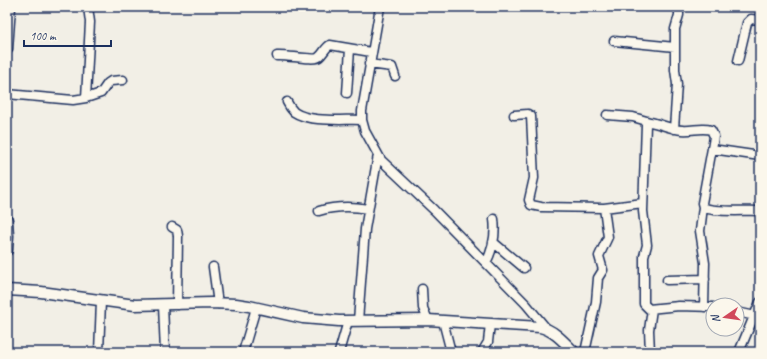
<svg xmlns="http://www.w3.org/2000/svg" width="767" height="359" viewBox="0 0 767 359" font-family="Caveat,sans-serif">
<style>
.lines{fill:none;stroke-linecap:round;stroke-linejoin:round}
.minor-casing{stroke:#1b2f5e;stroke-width:11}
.major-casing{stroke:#1b2f5e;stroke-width:13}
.minor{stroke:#fbf7ec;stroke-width:8}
.major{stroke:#fbf7ec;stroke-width:10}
</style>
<rect width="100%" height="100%" fill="#f2efe6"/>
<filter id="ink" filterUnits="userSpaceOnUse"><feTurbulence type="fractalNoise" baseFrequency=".025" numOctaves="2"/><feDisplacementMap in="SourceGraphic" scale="8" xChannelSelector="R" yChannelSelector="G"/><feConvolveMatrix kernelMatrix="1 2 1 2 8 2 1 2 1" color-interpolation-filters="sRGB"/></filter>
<g filter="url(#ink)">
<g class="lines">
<defs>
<path id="minor" d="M 380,7 L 362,111 L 362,120 L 365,131 L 381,160 L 434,210 L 526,304 L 546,328
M 614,41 L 675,47
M 277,56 C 286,55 315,61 319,57 C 323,54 325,48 330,45 L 371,52
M 738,61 L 747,23 L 751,19 L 760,20
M 369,64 L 392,67 L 395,76
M 347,93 L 350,49
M 7,94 L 73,100 L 86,98 L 101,93 L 108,83 L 111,81 L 123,80
M 86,98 L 90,22 L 88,7
M 287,102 C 289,106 291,109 294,112 C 310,123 344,119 362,120
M 514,115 L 528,114 L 531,116 L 534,178 L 529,200 L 531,205 L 541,207 L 604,208 L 643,203
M 607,115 L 633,117 L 650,122
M 674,129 L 677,84 L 675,70 L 675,29 L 679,15 L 679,7
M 712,149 L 760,156
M 703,207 L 700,231 L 705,263 L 704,307
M 319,211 C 336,206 351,206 368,209
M 172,227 L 177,230 L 178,236 L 177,305
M 493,242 L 524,268
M 486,263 C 493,249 496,234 494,219
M 213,267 L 218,304
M 667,280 L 705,279
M 422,289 L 423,308 L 428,320
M 163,305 L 165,352
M 713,307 L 679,306 L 649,309 L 644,304 L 644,256 L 647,245 L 643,211 L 646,124 L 650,122 C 661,124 671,129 682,130 C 692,131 702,127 711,130 L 714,136 L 713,143 L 702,203 L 703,207 C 713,213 747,210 760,211
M 737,312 L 760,317
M 358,321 L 365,229 L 378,155
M 443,321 L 451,352
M 99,352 L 101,301
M 243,352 L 256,308
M 339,352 L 348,321
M 482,352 L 488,342 L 490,324
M 585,352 L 596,302 L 598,278 L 603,270 L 599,256 L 608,237 L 604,208
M 650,352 L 649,330 L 652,309
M 739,352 L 760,302"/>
<path id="major" d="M 7,49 L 10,7
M 7,220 L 8,236 L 7,250
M 7,290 L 41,292 L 135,305 L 211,303 L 236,304 L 249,306 L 303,318 L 339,321 L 428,320 L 540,327 C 554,330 564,342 574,352"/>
</defs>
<!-- minor casing -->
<use href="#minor" class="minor-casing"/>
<!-- major casing -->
<use href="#major" class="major-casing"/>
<!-- minor -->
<use href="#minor" class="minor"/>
<!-- major -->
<use href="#major" class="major"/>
</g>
</g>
<!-- margin -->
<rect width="767" height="359" fill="none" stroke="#fbf7ec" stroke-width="24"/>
<rect x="12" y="12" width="743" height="335" fill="none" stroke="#1b2f5e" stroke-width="1.5" filter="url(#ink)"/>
<!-- north arrow -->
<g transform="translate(725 317) rotate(257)"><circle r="19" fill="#fbf7ec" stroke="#a1a7b3"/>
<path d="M0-3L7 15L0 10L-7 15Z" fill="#d1495b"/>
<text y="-6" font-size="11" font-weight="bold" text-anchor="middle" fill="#1b2f5e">N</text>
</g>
<!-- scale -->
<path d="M24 40v6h87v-6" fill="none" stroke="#1b2f5e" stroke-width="2"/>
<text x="30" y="40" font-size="12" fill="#1b2f5e" stroke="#fbf7ec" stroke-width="3" paint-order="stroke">100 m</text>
</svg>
